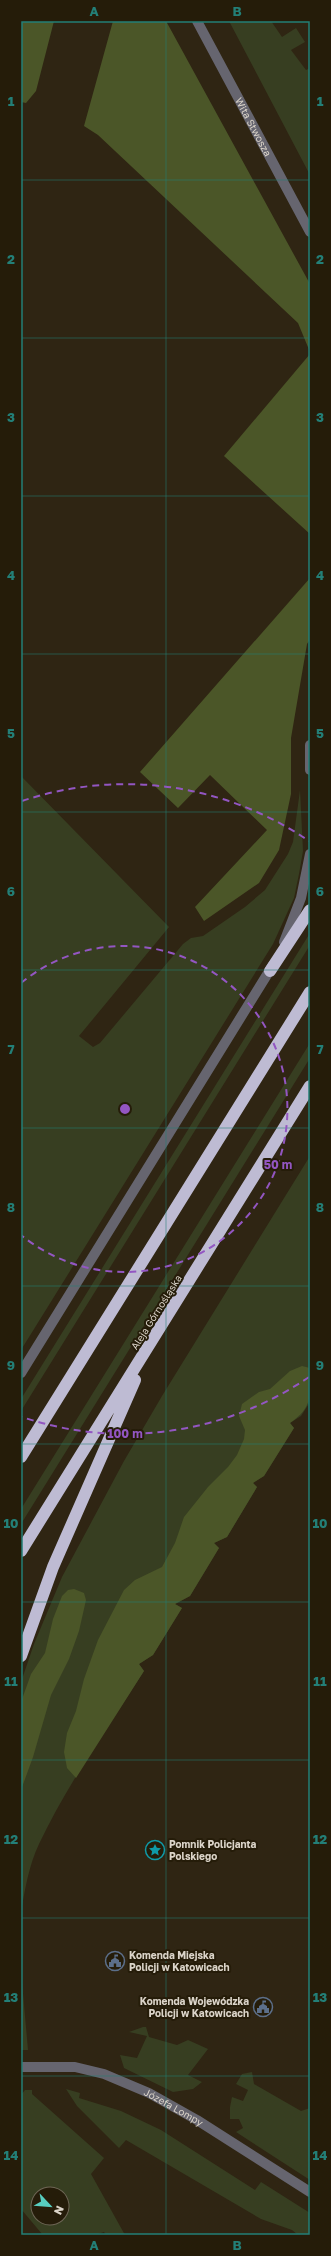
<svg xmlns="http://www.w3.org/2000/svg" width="331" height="2256" viewBox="0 0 331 2256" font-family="'Golos Text',sans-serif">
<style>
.green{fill:#373e21;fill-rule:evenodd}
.forest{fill:#4b5628}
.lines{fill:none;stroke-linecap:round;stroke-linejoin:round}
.minor{stroke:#66656f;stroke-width:10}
.highway{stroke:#bebbd3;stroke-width:12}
.grid{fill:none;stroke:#237f77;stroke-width:1;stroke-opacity:0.55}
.ring{fill:none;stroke:#9356c2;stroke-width:2;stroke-dasharray:7 5}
.labels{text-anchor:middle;stroke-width:4;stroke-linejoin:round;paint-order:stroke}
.street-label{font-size:10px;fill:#dbd4c9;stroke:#251c09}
.poi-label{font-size:10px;font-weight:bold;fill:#dbd4c9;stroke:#251c09;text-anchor:start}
.centre{fill:#9356c2;stroke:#251c09;stroke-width:2}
.ring-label{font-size:12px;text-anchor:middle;font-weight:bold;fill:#9356c2;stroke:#251c09;stroke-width:4;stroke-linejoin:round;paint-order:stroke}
.neatline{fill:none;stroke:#237f77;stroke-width:1.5}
.grid-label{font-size:13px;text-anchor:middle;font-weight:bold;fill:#237f77}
</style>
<rect width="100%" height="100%" fill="#2f2513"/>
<!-- green -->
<path class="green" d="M 229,21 L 271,21 L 282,37 L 296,28 L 305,42 L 291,50 L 306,70 L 310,68 L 310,175 Z
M 21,776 L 169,927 L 79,1036 L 93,1047 L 100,1043 L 183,944 L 191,938 L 203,936 L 245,907 L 265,890 L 288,854 L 293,842 L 300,790 L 303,851 L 299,874 L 294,898 L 273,944 L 21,1350 Z
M 310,933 L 310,945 L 21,1411 L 21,1399 Z
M 310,1043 L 310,1058 L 21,1524 L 21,1509 Z
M 310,1156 L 310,1402 L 301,1416 L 290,1423 L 294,1428 L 264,1476 L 253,1483 L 257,1487 L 227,1537 L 214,1543 L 219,1548 L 190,1596 L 175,1604 L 182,1608 L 153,1655 L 139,1664 L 144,1671 C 108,1727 68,1783 39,1844 C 29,1865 25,1889 21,1912 L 21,1682 L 34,1644 L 62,1577 L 124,1461 L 162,1396 Z
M 21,1971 L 28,2050 L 21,2050 Z
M 143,2027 L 146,2027 L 149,2037 L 177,2045 L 188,2040 L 208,2049 L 188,2075 L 202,2082 L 193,2089 L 173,2092 L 124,2068 L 120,2055 L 137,2058 L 147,2036 L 129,2032 Z
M 252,2072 L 254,2084 L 301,2111 L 310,2108 L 310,2180 L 236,2132 L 243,2128 L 239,2119 L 230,2119 L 230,2107 L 232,2097 L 243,2101 L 248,2090 L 236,2084 L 242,2074 Z
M 66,2089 L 80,2093 L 79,2098 L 121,2111 L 161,2130 L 255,2190 L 261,2182 L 310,2213 L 310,2235 L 298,2235 L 292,2230 L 261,2219 L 126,2140 L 119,2148 L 77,2106 Z
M 25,2090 L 32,2090 L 32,2094 L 104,2158 L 91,2174 L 125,2235 L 106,2235 L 104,2232 L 95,2235 L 42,2234 L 21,2209 L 21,2095 ZM 38,2194 L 62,2194 L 62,2218 L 38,2218 Z"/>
<!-- forest -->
<path class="forest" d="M 21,21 L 54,21 L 36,91 L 26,103 L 21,102 Z
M 113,21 L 166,21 L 310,284 L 310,352 L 298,323 L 98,135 L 84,126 Z
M 310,354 L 310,534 L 224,456 Z
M 310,578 L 310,639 L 307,644 L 291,738 L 291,794 L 279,850 L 259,883 L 204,921 L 195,907 L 267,830 L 210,775 L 178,808 L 140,772 Z
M 302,1366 L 310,1368 C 310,1394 314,1407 290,1423 L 294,1428 L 264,1476 L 253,1483 L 257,1487 L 227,1537 L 214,1543 L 219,1548 L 190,1596 L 175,1604 L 182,1608 L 153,1655 L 139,1664 L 144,1671 L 76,1778 L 67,1768 L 64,1752 L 67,1733 L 76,1711 L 84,1679 L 98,1640 L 124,1590 L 135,1580 L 162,1567 L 175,1543 L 184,1517 L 208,1487 L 228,1467 L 237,1455 L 244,1439 L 245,1430 L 239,1416 L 242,1404 L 259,1392 L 270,1389 L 290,1371 Z
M 74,1589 L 84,1593 L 86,1600 L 79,1631 L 69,1659 L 51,1695 L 33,1757 L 21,1790 L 21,1702 L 31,1674 L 45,1653 L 53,1619 L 62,1596 L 68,1590 Z"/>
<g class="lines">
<!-- minor -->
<g class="minor">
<path id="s1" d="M 197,21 L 310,232"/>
<path d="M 310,745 L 310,770"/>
<path d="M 284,942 L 301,898 L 310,854"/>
<path d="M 21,1373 L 273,965"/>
<path id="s2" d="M 21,2067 L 75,2067 L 104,2074 L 149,2093 L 197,2120 L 310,2192"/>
</g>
<!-- highway -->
<path class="highway" d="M 270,971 L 310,910
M 21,1457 L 310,992
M 21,1551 L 310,1086
M 21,1656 L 53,1567 L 135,1380"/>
</g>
<!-- grid -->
<path class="grid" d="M 166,21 L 166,2235M 21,180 L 310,180M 21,338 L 310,338M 21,496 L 310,496M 21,654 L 310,654M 21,812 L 310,812M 21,970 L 310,970M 21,1128 L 310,1128M 21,1286 L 310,1286M 21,1444 L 310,1444M 21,1602 L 310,1602M 21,1760 L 310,1760M 21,1918 L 310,1918M 21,2076 L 310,2076"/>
<!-- distance rings -->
<g class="ring">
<path d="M21 983A163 163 0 1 1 21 1235"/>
<path d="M309 1377A325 325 0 0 1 22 1417M22 801A325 325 0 0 1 309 841"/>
</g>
<!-- icons -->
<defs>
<symbol id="sight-ring" viewBox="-11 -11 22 22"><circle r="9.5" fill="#251c09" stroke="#0f9aa8" stroke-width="1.5"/><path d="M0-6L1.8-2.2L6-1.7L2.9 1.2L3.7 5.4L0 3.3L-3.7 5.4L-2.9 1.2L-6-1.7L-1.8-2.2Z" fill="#0f9aa8"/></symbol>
<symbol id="civic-ring" viewBox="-11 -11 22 22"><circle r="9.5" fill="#251c09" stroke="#5c6f8a" stroke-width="1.5"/><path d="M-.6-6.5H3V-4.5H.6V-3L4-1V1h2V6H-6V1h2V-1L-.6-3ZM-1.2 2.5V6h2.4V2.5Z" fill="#5c6f8a"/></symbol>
</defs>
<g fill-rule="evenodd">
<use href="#sight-ring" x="144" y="1839" width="22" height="22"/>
<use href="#civic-ring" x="104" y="1950" width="22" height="22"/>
<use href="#civic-ring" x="252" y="1996" width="22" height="22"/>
</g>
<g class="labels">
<!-- street labels -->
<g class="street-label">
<text dy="4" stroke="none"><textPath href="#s1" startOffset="120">Wita Stwosza</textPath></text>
<text transform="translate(156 1312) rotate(-58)" y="4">Aleja Górnośląska</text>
<text dy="4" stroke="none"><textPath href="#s2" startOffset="161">Józefa Lompy</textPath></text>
</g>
<!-- poi labels -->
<g class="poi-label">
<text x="169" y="1848">Pomnik Policjanta<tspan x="169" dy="12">Polskiego</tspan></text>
<text x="129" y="1959">Komenda Miejska<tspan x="129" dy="12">Policji w Katowicach</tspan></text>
<text x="249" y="2005" text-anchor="end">Komenda Wojewódzka<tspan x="249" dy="12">Policji w Katowicach</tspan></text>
</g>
</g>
<circle cx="125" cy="1109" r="6" class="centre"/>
<g class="ring-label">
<text x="278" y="1169">50 m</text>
<text x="125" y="1438">100 m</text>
</g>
<!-- border -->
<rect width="331" height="2256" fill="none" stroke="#251c09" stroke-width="44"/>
<!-- north arrow -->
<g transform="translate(50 2206) rotate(116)"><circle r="19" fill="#251c09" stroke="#6e6656"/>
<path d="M0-3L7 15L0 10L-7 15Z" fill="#58cec0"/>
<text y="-6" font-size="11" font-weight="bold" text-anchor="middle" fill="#dbd4c9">N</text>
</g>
<rect x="22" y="22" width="287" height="2212" class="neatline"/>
<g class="grid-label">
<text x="94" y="16">A</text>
<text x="237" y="16">B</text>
<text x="11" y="106">1</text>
<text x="320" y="106">1</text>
<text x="11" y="264">2</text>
<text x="320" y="264">2</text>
<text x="11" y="422">3</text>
<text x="320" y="422">3</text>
<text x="11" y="580">4</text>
<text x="320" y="580">4</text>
<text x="11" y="738">5</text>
<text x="320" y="738">5</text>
<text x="11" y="896">6</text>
<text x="320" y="896">6</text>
<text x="11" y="1054">7</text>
<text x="320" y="1054">7</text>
<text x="11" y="1212">8</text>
<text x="320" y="1212">8</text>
<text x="11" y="1370">9</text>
<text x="320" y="1370">9</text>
<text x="11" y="1528">10</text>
<text x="320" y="1528">10</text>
<text x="11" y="1686">11</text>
<text x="320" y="1686">11</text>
<text x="11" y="1844">12</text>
<text x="320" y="1844">12</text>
<text x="11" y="2002">13</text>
<text x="320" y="2002">13</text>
<text x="11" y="2160">14</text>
<text x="320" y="2160">14</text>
<text x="94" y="2250">A</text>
<text x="237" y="2250">B</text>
</g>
</svg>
